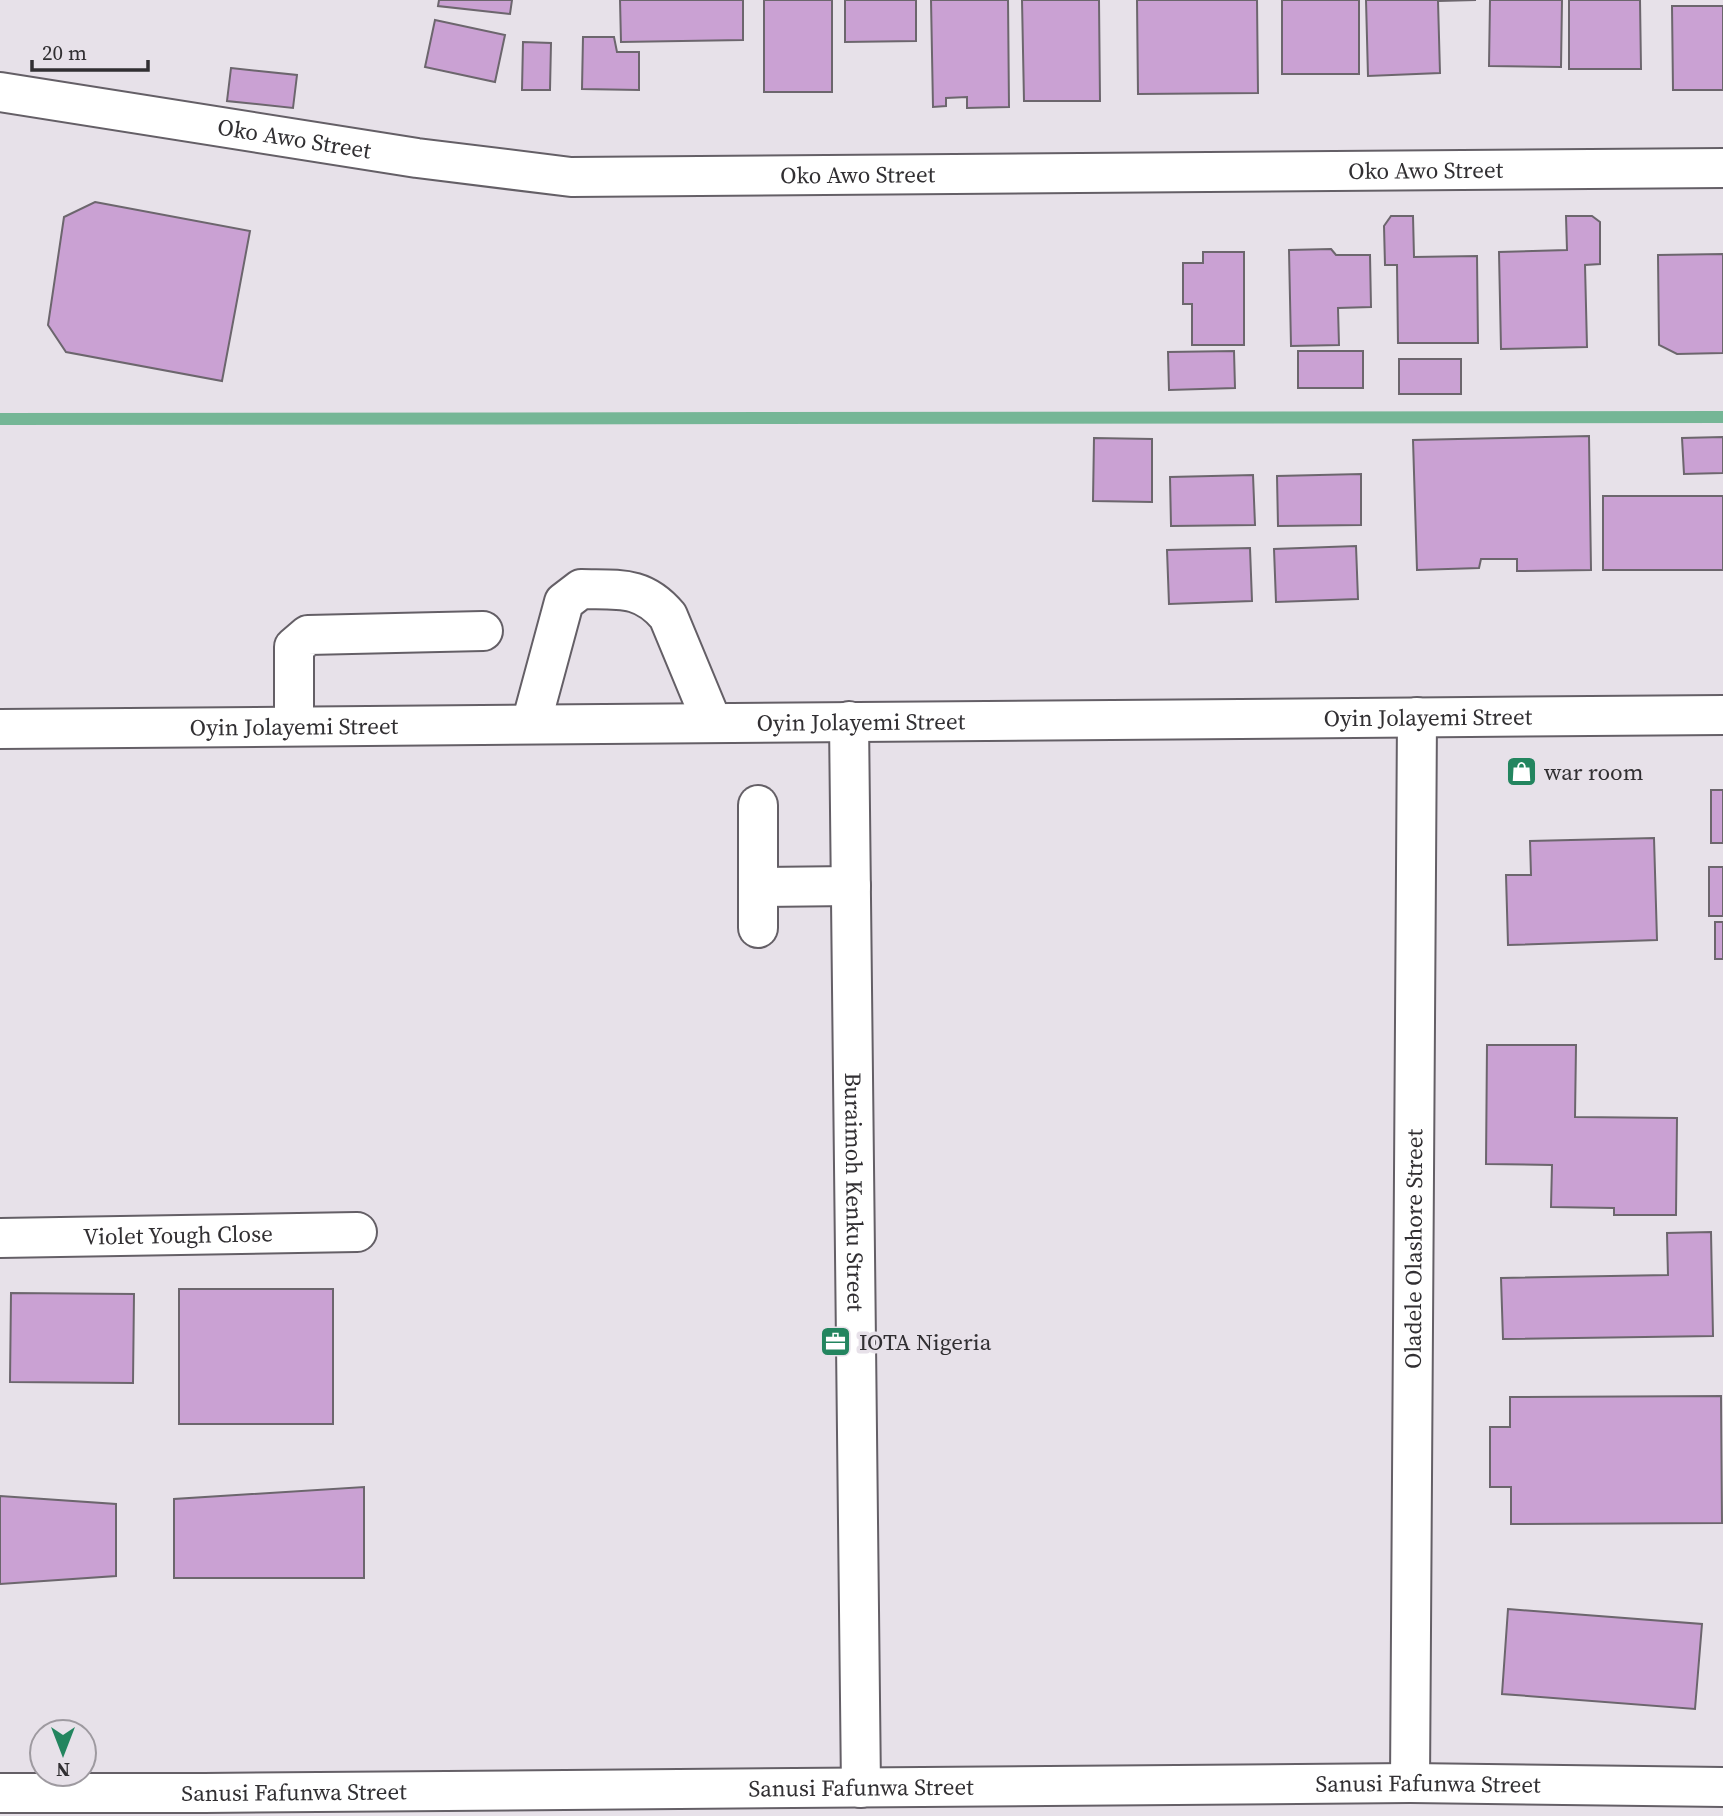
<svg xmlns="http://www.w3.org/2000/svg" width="1723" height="1816" viewBox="0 0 1723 1816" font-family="'Source Serif 4',serif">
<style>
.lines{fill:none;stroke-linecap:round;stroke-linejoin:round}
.stream{stroke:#75b696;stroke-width:12}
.building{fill:#caa1d3;stroke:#6c666d;stroke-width:2}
.minor-casing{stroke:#645f66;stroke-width:42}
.major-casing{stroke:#645f66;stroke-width:42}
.minor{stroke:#fff;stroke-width:38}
.major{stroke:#fff;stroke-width:38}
.labels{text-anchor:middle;stroke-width:7;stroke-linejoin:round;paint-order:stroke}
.street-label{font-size:23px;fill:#312f32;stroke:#e7e1e9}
.poi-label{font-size:23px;fill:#312f32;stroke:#e7e1e9;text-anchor:start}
</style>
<rect width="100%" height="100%" fill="#e7e1e9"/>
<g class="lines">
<!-- stream -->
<path class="stream" d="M 0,419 L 1723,417"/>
</g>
<!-- building -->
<path class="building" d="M 439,0 L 512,0 L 510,14 L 438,6 Z
M 620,0 L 743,0 L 743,40 L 621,42 Z
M 764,0 L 832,0 L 832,92 L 764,92 Z
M 845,0 L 916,0 L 916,41 L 845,42 Z
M 931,0 L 1008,0 L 1009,107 L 967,108 L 967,97 L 946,98 L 946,106 L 933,107 Z
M 1022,0 L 1099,0 L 1100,101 L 1024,101 Z
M 1137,0 L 1257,0 L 1258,93 L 1138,94 Z
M 1282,0 L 1359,0 L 1359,74 L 1282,74 Z
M 1366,0 L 1476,0 L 1438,1 L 1440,73 L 1368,76 Z
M 1490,0 L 1562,0 L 1561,67 L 1489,66 Z
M 1569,0 L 1640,0 L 1641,69 L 1569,69 Z
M 1672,6 L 1723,6 L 1723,90 L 1673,90 Z
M 435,20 L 505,35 L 495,82 L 425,67 Z
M 583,37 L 614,37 L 617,52 L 639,52 L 639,90 L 582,89 Z
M 523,42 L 551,43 L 550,90 L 522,90 Z
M 231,68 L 297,75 L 293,108 L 227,101 Z
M 95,202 L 250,231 L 222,381 L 66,352 L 48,325 L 64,217 Z
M 1391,216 L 1413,216 L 1414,257 L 1477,256 L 1478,343 L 1398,343 L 1397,265 L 1385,265 L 1384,226 Z
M 1566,216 L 1592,216 L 1600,222 L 1600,264 L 1585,265 L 1587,347 L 1501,349 L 1499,252 L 1567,250 Z
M 1331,249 L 1336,255 L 1370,255 L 1371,307 L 1338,308 L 1339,345 L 1291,346 L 1289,250 Z
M 1203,252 L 1244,252 L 1244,345 L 1192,345 L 1192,304 L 1183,304 L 1183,263 L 1203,263 Z
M 1723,254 L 1723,353 L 1677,354 L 1659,345 L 1658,255 Z
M 1234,351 L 1235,388 L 1169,390 L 1168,352 Z
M 1298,351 L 1363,351 L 1363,388 L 1298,388 Z
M 1399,359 L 1461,359 L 1461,394 L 1399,394 Z
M 1589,436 L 1591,570 L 1517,571 L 1517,559 L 1481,559 L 1479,568 L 1417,570 L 1413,440 Z
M 1723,437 L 1723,473 L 1684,474 L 1682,438 Z
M 1094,438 L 1152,439 L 1152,502 L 1093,501 Z
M 1361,474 L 1361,525 L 1278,526 L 1277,476 Z
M 1253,475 L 1255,525 L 1171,526 L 1170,477 Z
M 1603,496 L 1723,496 L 1723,570 L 1603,570 Z
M 1356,546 L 1358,599 L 1276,602 L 1274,549 Z
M 1250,548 L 1252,601 L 1169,604 L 1167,550 Z
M 1711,790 L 1723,790 L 1723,843 L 1711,843 Z
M 1654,838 L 1657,940 L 1508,945 L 1506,875 L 1531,875 L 1530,841 Z
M 1709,867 L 1723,867 L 1723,916 L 1709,916 Z
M 1715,922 L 1723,922 L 1723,959 L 1715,959 Z
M 1487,1045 L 1576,1045 L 1575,1117 L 1677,1118 L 1676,1215 L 1614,1215 L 1614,1208 L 1551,1207 L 1552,1165 L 1486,1164 Z
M 1711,1232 L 1713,1336 L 1503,1339 L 1501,1278 L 1668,1275 L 1667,1233 Z
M 179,1289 L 333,1289 L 333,1424 L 179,1424 Z
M 11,1293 L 134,1294 L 133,1383 L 10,1382 Z
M 1721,1396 L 1722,1523 L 1511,1524 L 1511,1487 L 1490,1487 L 1490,1427 L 1510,1427 L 1510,1397 Z
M 364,1487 L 364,1578 L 174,1578 L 174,1499 Z
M 0,1496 L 116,1504 L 116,1576 L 0,1584 Z
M 1508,1609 L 1702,1624 L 1695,1709 L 1502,1694 Z"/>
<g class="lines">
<defs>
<g id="minor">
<path id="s1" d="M 0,92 L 417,158 L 571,177 L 1723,168"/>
<path id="s2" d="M 849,721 L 861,1788"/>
<path d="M 531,724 L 564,602 L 581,589 C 618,590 642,585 668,616 L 712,722"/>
<path d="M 294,726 L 294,647 L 308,635 L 483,631"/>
<path id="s3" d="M 0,729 L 1723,715"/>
<path d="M 758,805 L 758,928"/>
<path d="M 758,887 L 851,886"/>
<path id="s4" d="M 0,1238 L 357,1232"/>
<path id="s5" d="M 1410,1783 L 1417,717"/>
</g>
<g id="major">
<path id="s6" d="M 0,1793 L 204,1793 L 1410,1783 L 1723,1787"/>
</g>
</defs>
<!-- minor casing -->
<use href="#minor" class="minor-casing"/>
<!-- major casing -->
<use href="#major" class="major-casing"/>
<!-- minor -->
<use href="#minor" class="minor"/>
<!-- major -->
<use href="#major" class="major"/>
</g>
<!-- icons -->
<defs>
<symbol id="shop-square" viewBox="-11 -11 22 22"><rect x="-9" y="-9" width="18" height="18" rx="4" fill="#23855f" stroke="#e7e1e9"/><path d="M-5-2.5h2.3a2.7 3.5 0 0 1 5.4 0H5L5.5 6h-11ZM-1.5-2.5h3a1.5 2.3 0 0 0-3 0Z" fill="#fff"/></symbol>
<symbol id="office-square" viewBox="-11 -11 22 22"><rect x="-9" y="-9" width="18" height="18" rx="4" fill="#23855f" stroke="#e7e1e9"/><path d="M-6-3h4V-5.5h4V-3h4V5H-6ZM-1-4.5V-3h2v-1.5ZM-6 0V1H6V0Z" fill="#fff"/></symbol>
</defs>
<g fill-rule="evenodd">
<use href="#shop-square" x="1504" y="754" width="35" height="35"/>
<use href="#office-square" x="818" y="1324" width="35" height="35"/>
</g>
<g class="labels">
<!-- street labels -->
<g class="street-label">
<text dy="8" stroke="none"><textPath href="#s1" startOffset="298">Oko Awo Street</textPath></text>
<text dy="8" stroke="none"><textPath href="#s1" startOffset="1432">Oko Awo Street</textPath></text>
<text dy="8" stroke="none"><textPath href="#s1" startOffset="864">Oko Awo Street</textPath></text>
<text dy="8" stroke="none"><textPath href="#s3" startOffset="1428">Oyin Jolayemi Street</textPath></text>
<text dy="8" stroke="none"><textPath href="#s3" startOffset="861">Oyin Jolayemi Street</textPath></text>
<text dy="8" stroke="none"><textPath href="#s3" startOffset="294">Oyin Jolayemi Street</textPath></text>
<text dy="8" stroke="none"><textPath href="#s2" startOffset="471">Buraimoh Kenku Street</textPath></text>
<text dy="8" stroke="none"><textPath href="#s4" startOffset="178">Violet Yough Close</textPath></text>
<text dy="8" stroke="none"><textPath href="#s5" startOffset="534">Oladele Olashore Street</textPath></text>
<text dy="8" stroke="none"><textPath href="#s6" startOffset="1428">Sanusi Fafunwa Street</textPath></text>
<text dy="8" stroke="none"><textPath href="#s6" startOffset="861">Sanusi Fafunwa Street</textPath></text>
<text dy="8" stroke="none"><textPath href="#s6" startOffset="294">Sanusi Fafunwa Street</textPath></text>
</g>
<!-- poi labels -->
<g class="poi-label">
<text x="1544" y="780">war room</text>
<text x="859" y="1350">IOTA Nigeria</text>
</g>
</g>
<!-- north arrow -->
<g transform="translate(63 1753) rotate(180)"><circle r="33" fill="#e7e1e9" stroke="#9e9aa0" stroke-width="2"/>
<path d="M0-5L12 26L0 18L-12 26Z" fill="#23855f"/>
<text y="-10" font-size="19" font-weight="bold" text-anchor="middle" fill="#312f32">N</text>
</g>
<!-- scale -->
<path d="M32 60v10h116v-10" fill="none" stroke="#312f32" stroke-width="3.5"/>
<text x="42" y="60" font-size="21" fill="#312f32" stroke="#e7e1e9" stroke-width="5" paint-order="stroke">20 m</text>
</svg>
